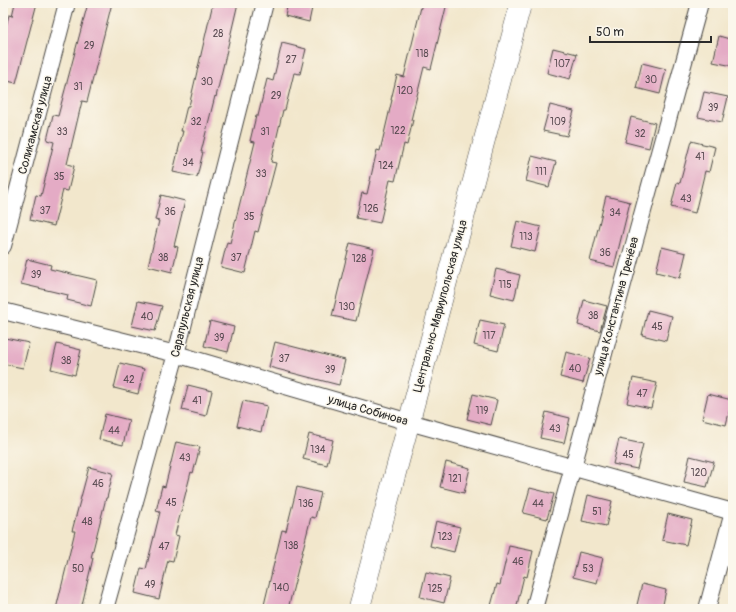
<svg xmlns="http://www.w3.org/2000/svg" width="736" height="612" viewBox="0 0 736 612" font-family="Pangolin,sans-serif">
<style>
.building{fill:#e4abc5}
.lines{fill:none;stroke-linecap:round;stroke-linejoin:round}
.minor-casing{stroke:#494743;stroke-width:18}
.tertiary-casing{stroke:#494743;stroke-width:22}
.minor{stroke:#fff;stroke-width:16}
.tertiary{stroke:#fff;stroke-width:21}
.labels{text-anchor:middle;stroke-width:3;stroke-linejoin:round;paint-order:stroke}
.number-label{font-size:10px;fill:#594b52}
.street-label{font-size:12px;fill:#2b2b2b;stroke:#fbf7ec}
</style>
<rect width="100%" height="100%" fill="#fbf7ec"/>
<filter id="ink" filterUnits="userSpaceOnUse"><feTurbulence type="fractalNoise" baseFrequency=".025" numOctaves="2"/><feDisplacementMap in="SourceGraphic" scale="8" xChannelSelector="R" yChannelSelector="G"/><feConvolveMatrix kernelMatrix="1 2 1 2 8 2 1 2 1" color-interpolation-filters="sRGB"/></filter>
<filter id="wash" filterUnits="userSpaceOnUse"><feTurbulence type="fractalNoise" baseFrequency=".012" numOctaves="4" result="noise"/><feDisplacementMap in="SourceGraphic" scale="16" xChannelSelector="R" yChannelSelector="G"/><feGaussianBlur stdDeviation="0.9" result="paint"/><feColorMatrix in="noise" values="0 0 0 0 0 0 0 0 0 0 0 0 0 0 0 0 0 1.4 0 .05"/><feComposite in="paint" operator="in"/></filter>
<g filter="url(#wash)">
<rect width="100%" height="100%" fill="#f2e7cc"/>
<g id="blocks">
<!-- building -->
<path class="building" d="M 15,3 L 37,3 L 16,83 L 3,80 L 3,38 L 9,15 L 12,16 Z
M 88,3 L 112,3 L 87,102 L 82,101 L 67,164 L 74,166 L 68,191 L 63,190 L 54,226 L 30,220 L 36,195 L 41,196 L 54,142 L 47,140 L 53,115 L 58,116 Z
M 213,3 L 238,3 L 216,97 L 215,96 L 201,152 L 203,152 L 197,177 L 173,172 L 183,131 L 181,131 L 187,106 L 189,106 Z
M 288,3 L 313,3 L 309,22 L 285,16 Z
M 422,3 L 447,3 L 431,69 L 424,67 L 411,120 L 413,120 L 407,145 L 404,144 L 395,181 L 390,180 L 380,223 L 356,218 L 362,193 L 367,194 L 377,150 L 380,151 L 392,100 L 391,100 L 397,75 L 404,77 Z
M 719,36 L 733,40 L 733,66 L 713,62 Z
M 282,43 L 306,49 L 300,74 L 294,73 L 285,110 L 283,110 L 271,162 L 276,163 L 258,232 L 255,231 L 245,273 L 221,267 L 227,242 L 230,243 L 255,142 L 250,141 L 256,116 L 258,116 L 267,79 L 273,81 Z
M 553,48 L 577,54 L 570,79 L 547,73 Z
M 642,63 L 666,69 L 660,94 L 636,88 Z
M 704,92 L 728,97 L 722,122 L 698,117 Z
M 550,105 L 574,111 L 567,136 L 543,131 Z
M 631,117 L 655,123 L 649,148 L 625,142 Z
M 691,141 L 715,147 L 709,172 L 705,171 L 695,213 L 671,207 L 677,182 L 680,183 Z
M 532,156 L 556,162 L 549,187 L 526,181 Z
M 161,195 L 185,201 L 174,246 L 178,247 L 172,272 L 148,266 L 159,221 L 155,220 Z
M 606,196 L 630,202 L 614,267 L 590,261 Z
M 517,221 L 541,227 L 535,252 L 511,246 Z
M 350,243 L 374,249 L 356,321 L 332,316 Z
M 662,247 L 686,253 L 680,278 L 656,272 Z
M 27,259 L 51,265 L 50,269 L 97,280 L 91,306 L 67,300 L 68,295 L 21,284 Z
M 496,269 L 520,275 L 514,300 L 490,294 Z
M 584,300 L 607,306 L 600,331 L 578,325 Z
M 138,301 L 162,306 L 155,331 L 132,326 Z
M 648,310 L 672,316 L 666,341 L 642,335 Z
M 480,320 L 504,325 L 498,351 L 474,345 Z
M 210,321 L 234,327 L 228,352 L 204,346 Z
M 5,338 L 29,343 L 23,368 L 3,364 L 3,344 Z
M 275,342 L 345,360 L 339,385 L 269,367 Z
M 57,344 L 81,350 L 75,375 L 51,369 Z
M 566,352 L 590,358 L 583,383 L 560,377 Z
M 120,363 L 144,369 L 138,394 L 114,388 Z
M 633,378 L 657,383 L 651,408 L 627,403 Z
M 188,385 L 212,391 L 206,416 L 182,410 Z
M 473,394 L 497,400 L 491,425 L 467,419 Z
M 708,394 L 732,400 L 726,425 L 702,419 Z
M 243,401 L 267,406 L 261,432 L 237,426 Z
M 546,412 L 570,418 L 564,443 L 540,438 Z
M 105,414 L 129,420 L 123,445 L 99,439 Z
M 309,434 L 333,440 L 327,465 L 303,459 Z
M 619,439 L 643,444 L 637,469 L 613,464 Z
M 176,442 L 200,447 L 193,473 L 191,472 L 175,535 L 179,536 L 173,561 L 168,560 L 159,599 L 135,593 L 141,568 L 146,569 L 160,512 L 156,511 L 162,486 L 165,487 Z
M 690,456 L 714,462 L 707,487 L 684,482 Z
M 446,462 L 470,468 L 464,493 L 440,487 Z
M 89,467 L 113,473 L 107,498 L 106,498 L 91,558 L 93,558 L 81,609 L 56,609 L 75,531 L 72,531 Z
M 297,487 L 321,493 L 315,518 L 311,517 L 288,609 L 263,609 L 282,530 L 286,531 Z
M 530,488 L 554,494 L 547,519 L 523,513 Z
M 588,495 L 612,501 L 606,526 L 582,521 Z
M 668,514 L 692,520 L 686,545 L 662,540 Z
M 436,521 L 460,527 L 454,552 L 430,546 Z
M 509,546 L 533,551 L 527,577 L 524,576 L 516,609 L 490,609 L 497,584 L 500,585 Z
M 579,552 L 603,558 L 597,583 L 573,577 Z
M 426,572 L 450,578 L 444,603 L 420,597 Z
M 642,584 L 666,590 L 662,609 L 636,609 Z"/>
</g>
</g>
<g filter="url(#ink)">
<use href="#blocks" fill-opacity="0" stroke="#494743" stroke-width="1"/>
<g class="lines">
<defs>
<path id="minor" d="M 3,246 L 67,3
M 3,311 L 176,354 L 409,422 L 733,512
M 105,609 L 176,354 L 265,3
M 534,609 L 700,3
M 707,609 L 733,512"/>
<path id="tertiary" d="M 359,609 L 521,3"/>
</defs>
<!-- minor casing -->
<use href="#minor" class="minor-casing"/>
<!-- tertiary casing -->
<use href="#tertiary" class="tertiary-casing"/>
<!-- minor -->
<use href="#minor" class="minor"/>
<!-- tertiary -->
<use href="#tertiary" class="tertiary"/>
</g>
</g>
<g class="labels">
<!-- number labels -->
<g class="number-label">
<text x="218" y="37">28</text>
<text x="89" y="49">29</text>
<text x="422" y="57">118</text>
<text x="291" y="63">27</text>
<text x="562" y="67">107</text>
<text x="651" y="83">30</text>
<text x="207" y="85">30</text>
<text x="78" y="90">31</text>
<text x="405" y="94">120</text>
<text x="276" y="99">29</text>
<text x="713" y="111">39</text>
<text x="196" y="125">32</text>
<text x="558" y="125">109</text>
<text x="398" y="134">122</text>
<text x="62" y="135">33</text>
<text x="265" y="135">31</text>
<text x="640" y="137">32</text>
<text x="700" y="160">41</text>
<text x="188" y="166">34</text>
<text x="386" y="169">124</text>
<text x="541" y="175">111</text>
<text x="261" y="177">33</text>
<text x="59" y="180">35</text>
<text x="686" y="202">43</text>
<text x="371" y="212">126</text>
<text x="45" y="214">37</text>
<text x="170" y="215">36</text>
<text x="615" y="216">34</text>
<text x="249" y="220">35</text>
<text x="526" y="240">113</text>
<text x="605" y="256">36</text>
<text x="163" y="261">38</text>
<text x="236" y="261">37</text>
<text x="359" y="262">128</text>
<text x="36" y="278">39</text>
<text x="505" y="288">115</text>
<text x="347" y="310">130</text>
<text x="593" y="319">38</text>
<text x="147" y="320">40</text>
<text x="657" y="330">45</text>
<text x="489" y="339">117</text>
<text x="219" y="341">39</text>
<text x="284" y="362">37</text>
<text x="66" y="364">38</text>
<text x="575" y="372">40</text>
<text x="330" y="373">39</text>
<text x="129" y="383">42</text>
<text x="642" y="397">47</text>
<text x="197" y="404">41</text>
<text x="482" y="414">119</text>
<text x="555" y="432">43</text>
<text x="114" y="434">44</text>
<text x="318" y="453">134</text>
<text x="628" y="458">45</text>
<text x="185" y="461">43</text>
<text x="699" y="476">120</text>
<text x="455" y="482">121</text>
<text x="98" y="487">46</text>
<text x="171" y="506">45</text>
<text x="306" y="507">136</text>
<text x="538" y="507">44</text>
<text x="597" y="515">51</text>
<text x="87" y="525">48</text>
<text x="445" y="540">123</text>
<text x="291" y="549">138</text>
<text x="164" y="550">47</text>
<text x="518" y="565">46</text>
<text x="78" y="572">50</text>
<text x="588" y="572">53</text>
<text x="150" y="588">49</text>
<text x="281" y="591">140</text>
<text x="435" y="592">125</text>
</g>
<!-- street labels -->
<g class="street-label">
<text transform="translate(35 125) rotate(-75)" y="4">Соликамская улица</text>
<text transform="translate(440 306) rotate(-75)" y="4">Центрально-Мариупольская улица</text>
<text transform="translate(616 306) rotate(-75)" y="4">улица Константина Тренёва</text>
<text transform="translate(187 307) rotate(-76)" y="4">Сарапульская улица</text>
<text transform="translate(368 410) rotate(16)" y="4">улица Собинова</text>
</g>
</g>
<!-- margin -->
<rect width="736" height="612" fill="none" stroke="#fbf7ec" stroke-width="16"/>
<!-- scale -->
<path d="M590 36v6h121v-6" fill="none" stroke="#2b2b2b" stroke-width="2"/>
<text x="596" y="36" font-size="12" fill="#2b2b2b" stroke="#fbf7ec" stroke-width="3" paint-order="stroke">50 m</text>
</svg>
